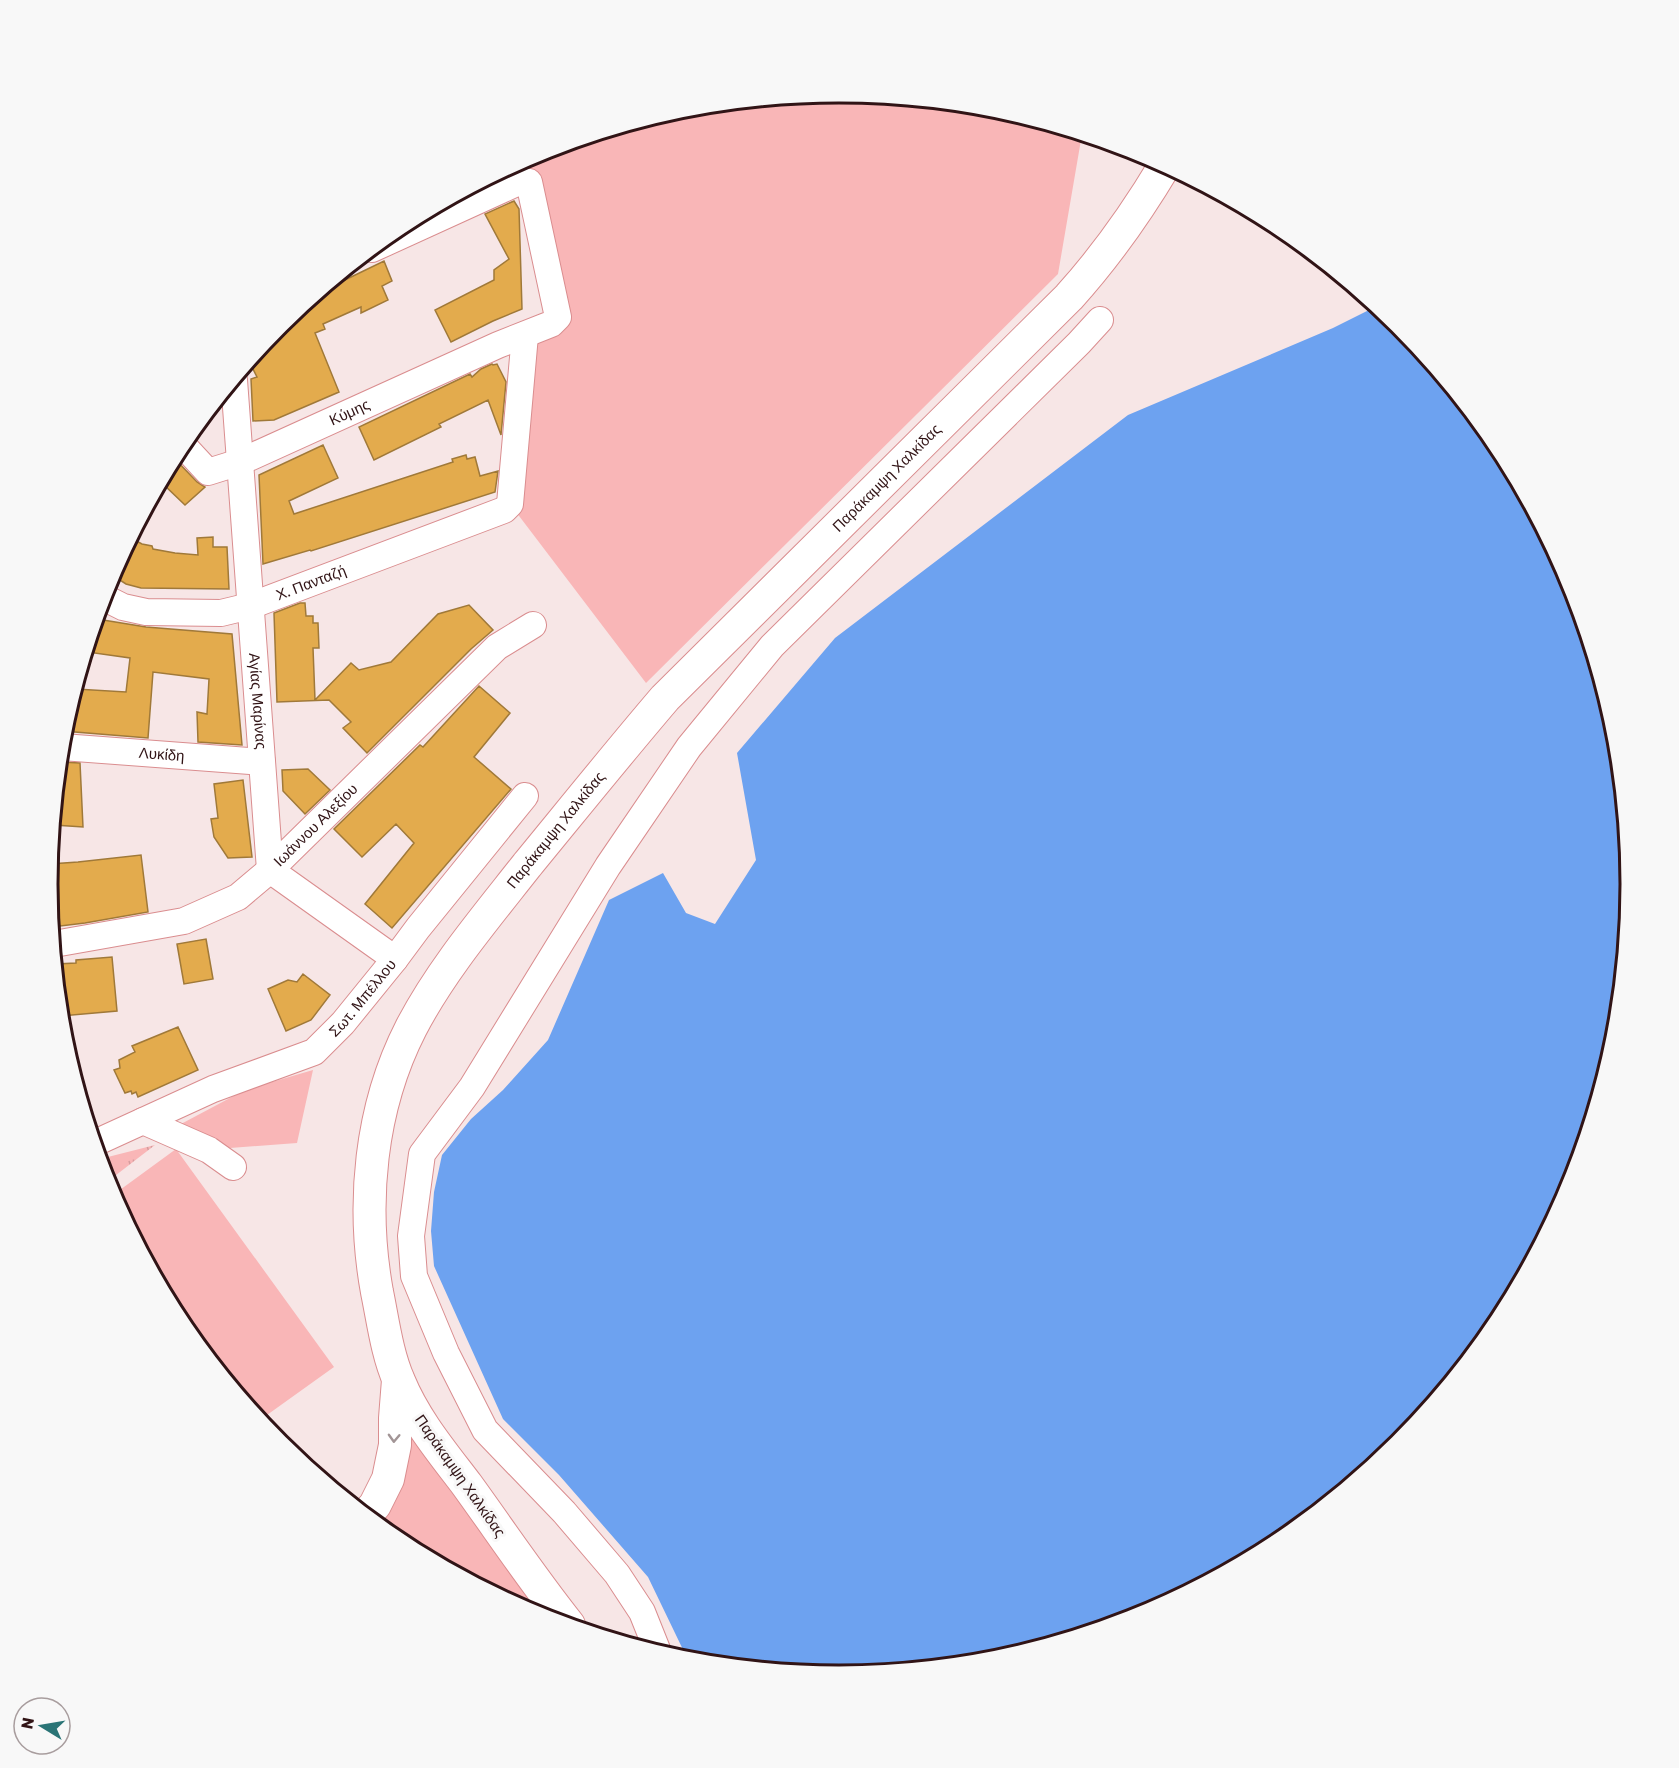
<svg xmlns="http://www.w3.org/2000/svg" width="1679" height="1768" viewBox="0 0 1679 1768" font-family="Rubik,sans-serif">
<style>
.grass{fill:url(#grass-tufts)}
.park{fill:#f9b6b7}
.water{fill:#6da2f0}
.building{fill:#e3ab4d;stroke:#a07939;stroke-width:1.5}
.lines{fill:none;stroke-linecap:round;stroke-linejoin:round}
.minor-casing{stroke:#da8d8f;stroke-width:28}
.major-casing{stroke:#da8d8f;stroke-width:34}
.minor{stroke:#fff;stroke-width:26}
.major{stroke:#fff;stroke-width:32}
.oneway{stroke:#a29596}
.labels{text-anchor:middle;stroke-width:6;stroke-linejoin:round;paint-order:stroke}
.street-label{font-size:15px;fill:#311416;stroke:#f8f8f8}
.rim{fill:none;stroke:#311416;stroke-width:3}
</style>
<defs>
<pattern id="grass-tufts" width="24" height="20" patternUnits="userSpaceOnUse" patternTransform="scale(1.5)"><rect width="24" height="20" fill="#f9b6b7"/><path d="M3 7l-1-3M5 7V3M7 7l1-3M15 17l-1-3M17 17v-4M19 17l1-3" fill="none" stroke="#d69c9d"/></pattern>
</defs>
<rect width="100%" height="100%" fill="#f7e6e6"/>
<!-- grass -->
<path class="grass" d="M 155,1145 L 107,1182 L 100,1159 Z"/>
<!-- park -->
<path class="park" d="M 840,93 L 994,108 L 1082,134 L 1058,274 L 646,683 L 510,504 L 525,335 L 551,324 L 529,183 L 400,226 L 537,153 L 685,108 Z
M 313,1070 L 297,1143 L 230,1148 L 181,1124 L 245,1090 Z
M 176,1149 L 334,1367 L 260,1420 L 181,1323 L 113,1195 Z
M 415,1412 L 545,1618 L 536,1615 L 399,1542 L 366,1515 Z"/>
<!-- water -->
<path class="water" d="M 1377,306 L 1399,325 L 1498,445 L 1571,581 L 1616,730 L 1631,884 L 1616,1039 L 1571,1187 L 1497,1324 L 1399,1444 L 1279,1542 L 1142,1615 L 994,1660 L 839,1675 L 688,1660 L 648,1577 L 559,1475 L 503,1419 L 434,1266 L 431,1231 L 434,1192 L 442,1155 L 471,1119 L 503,1090 L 548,1040 L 609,900 L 663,873 L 686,913 L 715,924 L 756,860 L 737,753 L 835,638 L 1128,415 L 1333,328 Z"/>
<!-- building -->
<path class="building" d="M 514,201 L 519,209 L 522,309 L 493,321 L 451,342 L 435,310 L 494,280 L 494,270 L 509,259 L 485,214 Z
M 384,261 L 392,281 L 382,286 L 388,300 L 361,313 L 361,307 L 323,324 L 325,329 L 315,333 L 339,392 L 274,420 L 253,421 L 251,379 L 257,377 L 253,369 L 253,358 L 275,330 L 280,324 L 316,294 Z
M 492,364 L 493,365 L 497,364 L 506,382 L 501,435 L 488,400 L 439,424 L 441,427 L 374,460 L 359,427 L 470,374 L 472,377 L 481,369 Z
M 323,445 L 338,478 L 289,501 L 294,514 L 453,462 L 452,459 L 466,455 L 467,459 L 475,457 L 480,476 L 498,471 L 495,492 L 311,551 L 310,550 L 263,564 L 259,475 Z
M 174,458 L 197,482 L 205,487 L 185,505 L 161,482 Z
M 213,537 L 213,547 L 227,547 L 229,589 L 141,588 L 126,584 L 112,575 L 131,538 L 142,544 L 152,546 L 153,549 L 175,553 L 198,555 L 197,538 Z
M 300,603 L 305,603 L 306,616 L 313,616 L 313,623 L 318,623 L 319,648 L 313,648 L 315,700 L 351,663 L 359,670 L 391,662 L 438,614 L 469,605 L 493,630 L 471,649 L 367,753 L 343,728 L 351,722 L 329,700 L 277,702 L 274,613 Z
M 97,619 L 146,627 L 232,634 L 242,745 L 198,742 L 197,712 L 207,714 L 209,679 L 153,672 L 148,738 L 63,731 L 76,689 L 126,692 L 130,658 L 87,652 Z
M 479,686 L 510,713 L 474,757 L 511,789 L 392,928 L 365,904 L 414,843 L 396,824 L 362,857 L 334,829 L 420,745 L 423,747 Z
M 60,762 L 80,763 L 83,827 L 54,825 Z
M 308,769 L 330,790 L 305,814 L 283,791 L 282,770 Z
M 243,780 L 252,857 L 228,858 L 214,837 L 211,819 L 218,818 L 214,784 Z
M 141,855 L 148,912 L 85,923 L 52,927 L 48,884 L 50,864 L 78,862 Z
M 206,939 L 213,979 L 184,984 L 177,944 Z
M 112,957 L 117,1011 L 61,1016 L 56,964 L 76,963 L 76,960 Z
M 303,974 L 330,995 L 311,1020 L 286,1031 L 268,989 L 288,980 L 297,982 Z
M 178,1027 L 198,1070 L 138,1097 L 136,1092 L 132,1094 L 131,1091 L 125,1093 L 114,1070 L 120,1068 L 119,1060 L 135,1052 L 132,1046 Z"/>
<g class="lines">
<defs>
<g id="minor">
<path id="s1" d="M 234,380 L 270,870 L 395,959"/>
<path id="s2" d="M 182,444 L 208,472 L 240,462 L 498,345 L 551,324 L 558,317 L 529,182 L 521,181 L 372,249"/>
<path id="s3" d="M 103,597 L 123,607 L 146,612 L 221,613 L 250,606 L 504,510 L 510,504 L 525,335"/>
<path id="s4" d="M 62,747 L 262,762"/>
<path id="s5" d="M 54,944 L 184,921 L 238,897 L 270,870 L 497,647 L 533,625"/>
<path d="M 143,1121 L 209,1150 L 233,1167"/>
<path id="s6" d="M 95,1143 L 213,1089 L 314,1052 L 343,1023 L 395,959 L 418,928 L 525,796"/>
<path d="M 658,1652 L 642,1612 L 617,1574 L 564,1512 L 485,1430 L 446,1353 L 414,1276 L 411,1236 L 422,1154 L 472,1087 L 608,866 L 689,747 L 772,646 L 1079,343 L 1100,320"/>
</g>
<g id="major">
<path d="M 366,1515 L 375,1505 L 388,1479 L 395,1445 L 395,1418 L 398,1380"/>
<path id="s7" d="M 569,1625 C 533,1580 501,1532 467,1485 C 442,1452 415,1420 399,1381 C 387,1354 383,1321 377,1292 C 361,1204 370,1108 411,1028 C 441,970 487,916 527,865 C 573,809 618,753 665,698 L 1069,297 C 1106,256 1137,212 1165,165"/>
</g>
</defs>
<!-- minor casing -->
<use href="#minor" class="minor-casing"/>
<!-- major casing -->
<use href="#major" class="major-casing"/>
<!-- minor -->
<use href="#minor" class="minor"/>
<!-- major -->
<use href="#major" class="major"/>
</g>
<!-- one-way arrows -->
<defs><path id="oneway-chevron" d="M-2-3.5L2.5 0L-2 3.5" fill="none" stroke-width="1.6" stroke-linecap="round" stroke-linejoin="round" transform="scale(1.5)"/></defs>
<use class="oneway" href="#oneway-chevron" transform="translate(394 1438) rotate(92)"/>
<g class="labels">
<!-- street labels -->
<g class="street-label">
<text dy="5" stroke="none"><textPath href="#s2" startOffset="192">Κύμης</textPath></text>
<text dy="5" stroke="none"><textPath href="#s7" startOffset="1390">Παράκαμψη Χαλκίδας</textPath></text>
<text dy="5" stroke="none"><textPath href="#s3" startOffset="216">Χ. Πανταζή</textPath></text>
<text dy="5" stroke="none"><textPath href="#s1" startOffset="322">Αγίας Μαρίνας</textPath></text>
<text dy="5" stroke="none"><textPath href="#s4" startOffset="100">Λυκίδη</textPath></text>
<text dy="5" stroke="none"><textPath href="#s5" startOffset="297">Ιωάννου Αλεξίου</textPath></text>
<text dy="5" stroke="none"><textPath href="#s7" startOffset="906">Παράκαμψη Χαλκίδας</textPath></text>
<text dy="5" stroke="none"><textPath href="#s6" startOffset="310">Σωτ. Μπέλλου</textPath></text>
<text transform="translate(460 1476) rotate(55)" y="5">Παράκαμψη Χαλκίδας</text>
</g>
</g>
<!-- crop -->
<path d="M0 0H1679V1768H0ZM58 884a781 781 0 1 1 1562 0a781 781 0 1 1-1562 0Z" fill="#f8f8f8" fill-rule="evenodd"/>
<path class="rim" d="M58 884a781 781 0 1 1 1562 0a781 781 0 1 1-1562 0Z"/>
<!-- north arrow -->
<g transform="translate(42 1726) rotate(281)"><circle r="28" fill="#f8f8f8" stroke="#a89d9e" stroke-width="1.5"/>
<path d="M0-4.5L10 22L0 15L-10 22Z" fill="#2a7476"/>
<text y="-9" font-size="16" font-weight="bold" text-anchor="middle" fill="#311416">N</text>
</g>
</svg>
